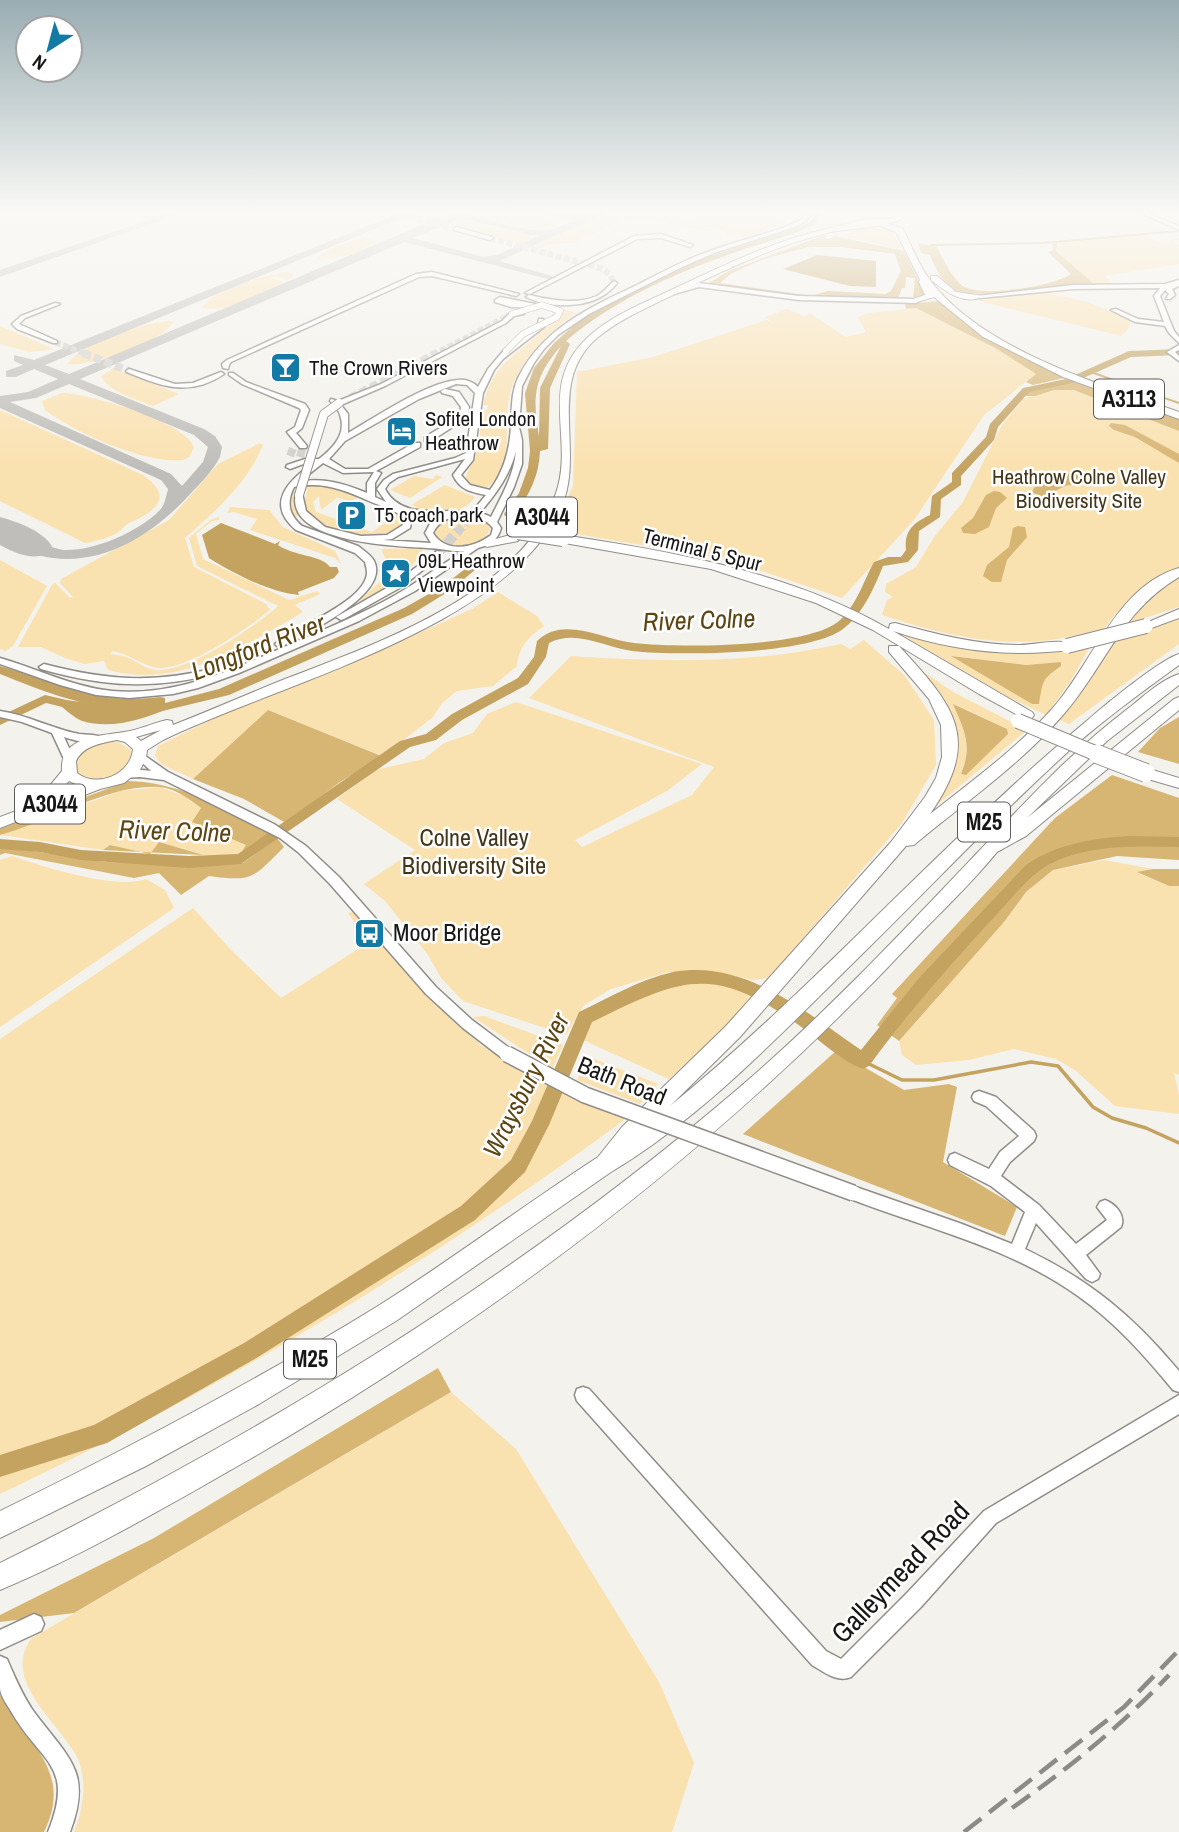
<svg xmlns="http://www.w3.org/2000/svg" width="1179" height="1832" viewBox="0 0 1179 1832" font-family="'Archivo Narrow',sans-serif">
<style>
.green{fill:#fae1b0;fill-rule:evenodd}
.forest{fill:#d7b573}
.water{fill:#c4a361}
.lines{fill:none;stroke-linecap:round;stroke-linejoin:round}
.stream-far1{stroke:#c4a361;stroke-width:2}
.stream{stroke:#c4a361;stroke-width:3.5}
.river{fill:#c4a361;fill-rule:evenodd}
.taxiway{fill:#c0beba;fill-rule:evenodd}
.runway{fill:#c0beba;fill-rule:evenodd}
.minor-tunnel-far2{stroke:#d3d1cc;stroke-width:6;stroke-dasharray:6 2.5;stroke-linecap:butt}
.minor-tunnel-far1{stroke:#d3d1cc;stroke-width:8;stroke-dasharray:8 3.5;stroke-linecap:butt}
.minor-tunnel{stroke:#d3d1cc;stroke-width:10;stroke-dasharray:10 4.5;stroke-linecap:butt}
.minor-casing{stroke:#908d89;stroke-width:3}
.major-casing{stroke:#908d89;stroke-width:2}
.highway-casing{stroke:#908d89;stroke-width:2}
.minor{fill:#fff;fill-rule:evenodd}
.major{fill:#fff;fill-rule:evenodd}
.highway{fill:#fff;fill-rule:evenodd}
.rail{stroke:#8c8b87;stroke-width:4.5;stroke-dasharray:22 10;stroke-linecap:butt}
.minor-bridge-far2-casing{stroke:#908d89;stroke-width:7;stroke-linecap:butt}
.minor-bridge-far1-casing{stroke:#908d89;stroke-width:10;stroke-linecap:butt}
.minor-bridge-casing{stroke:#908d89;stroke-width:18;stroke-linecap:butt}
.highway-bridge-far2-casing{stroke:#908d89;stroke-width:12;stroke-linecap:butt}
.highway-bridge-far1-casing{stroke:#908d89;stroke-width:16;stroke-linecap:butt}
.highway-bridge-casing{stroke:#908d89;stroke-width:20;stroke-linecap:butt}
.minor-bridge-far2{stroke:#fff;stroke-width:6}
.minor-bridge-far1{stroke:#fff;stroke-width:8}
.minor-bridge{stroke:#fff;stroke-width:15}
.highway-bridge-far2{stroke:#fff;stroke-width:10}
.highway-bridge-far1{stroke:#fff;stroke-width:14}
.highway-bridge{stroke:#fff;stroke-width:18}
.labels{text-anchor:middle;stroke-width:5;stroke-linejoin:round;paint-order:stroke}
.far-poi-label{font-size:21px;fill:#181716;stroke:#fff;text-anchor:start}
.far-park-label{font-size:21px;fill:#443518;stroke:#fff}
.far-street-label{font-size:21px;fill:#181716;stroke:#fff}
.shield{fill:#fff;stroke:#5d5d5c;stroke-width:2}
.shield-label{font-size:23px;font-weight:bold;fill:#181716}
.park-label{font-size:24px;fill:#443518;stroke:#fff}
.poi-label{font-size:24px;fill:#181716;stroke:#fff;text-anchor:start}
.street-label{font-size:24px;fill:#181716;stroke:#fff}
.water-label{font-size:26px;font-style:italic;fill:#5c4511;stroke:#fff}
.near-street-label{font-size:28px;fill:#181716;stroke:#fff}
</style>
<rect width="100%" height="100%" fill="#f4f2ec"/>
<!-- green -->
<path class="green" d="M 485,213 C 506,212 542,206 557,223 C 539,234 502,224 485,213 Z
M 620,213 L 795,213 C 786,228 744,239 727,236 L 725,231 L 676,220 L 723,233 L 639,218 L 611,225 L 577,242 L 546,245 L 538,249 L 531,247 L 596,218 Z
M 462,221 L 530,235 L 531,238 L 523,244 L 448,224 Z
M 867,226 L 891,230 L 903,250 L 842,236 Z
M 1144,234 L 1157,242 L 1171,241 L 1170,239 L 1179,238 L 1179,240 L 1173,241 L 1179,246 L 1179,264 L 1105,276 L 1112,284 L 1095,285 L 1056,251 L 1057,243 Z
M 364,238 L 376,240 L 355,254 L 317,261 C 324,246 349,242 364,238 Z
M 288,272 L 294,273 L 288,280 L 276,276 L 271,278 L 284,282 C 262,295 227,312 202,308 C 214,289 265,275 288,272 Z
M 1039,291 L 1087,302 L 1130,319 L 1130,327 L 1121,336 L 978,301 L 996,296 Z
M 916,308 L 997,349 L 1036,374 L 984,415 L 914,520 L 842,598 L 728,560 L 553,530 L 573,486 L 577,372 L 653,357 L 767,320 L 775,324 L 765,317 L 787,309 L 803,316 L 811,314 L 846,337 L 866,332 L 858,317 L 869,313 Z
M 563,309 L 576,313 C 549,332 521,358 511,390 C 501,421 517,465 488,487 C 452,485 470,472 476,455 C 481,443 480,425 482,411 L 487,410 L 488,405 L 483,405 C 495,359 515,359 544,328 C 549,323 551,316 557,310 Z
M 169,321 L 174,322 C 160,342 92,367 68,364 C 81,342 145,323 169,321 Z
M 0,326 L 54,349 L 30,352 L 0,344 Z
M 113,368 L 179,394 L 153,406 C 136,399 110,393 101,376 Z
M 1069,383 L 1179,423 L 1179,568 C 1148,583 1124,601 1104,629 C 1087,633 1069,637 1051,640 C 994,647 935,633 882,615 L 887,600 L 893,597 L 885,592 L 886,584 L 916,567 L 934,537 L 963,502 L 1002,425 L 1023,399 Z
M 62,393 C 88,393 185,422 194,447 L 189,457 L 183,460 C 144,464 76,433 45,410 L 42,401 Z
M 0,410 L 143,475 C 175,497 155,512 129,523 C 125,525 121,530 117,533 C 107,539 96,541 85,543 L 0,501 Z
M 260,443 L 263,445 C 247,484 215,511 185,538 L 194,567 L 266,604 L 270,610 C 248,628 181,675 153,667 C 139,663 129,654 113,651 L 110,654 C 115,655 121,655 126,657 C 136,660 144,669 155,670 C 186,674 255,627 278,606 L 197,566 L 189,538 L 212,519 L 219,517 L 219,520 L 212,521 L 196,534 L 203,559 L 289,600 L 317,591 L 320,594 L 295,605 L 303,612 C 245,646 178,690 108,670 L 104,661 L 85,664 L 65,658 L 41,647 L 18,647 L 52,585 L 55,583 L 70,598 L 73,597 L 60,583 L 61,579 L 169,520 L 218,464 Z
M 436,475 L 442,477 L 410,498 L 390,490 L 414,476 L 433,479 Z
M 323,483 L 360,497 L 349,502 L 338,497 L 321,510 L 319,496 L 313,502 L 316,512 L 372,532 L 398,514 L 403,517 L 405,524 C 399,528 393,534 386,535 C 365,539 309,530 305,506 C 304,500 306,494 308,490 L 297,491 L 295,505 L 299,515 L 296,517 L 289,507 C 289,486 306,485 323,483 Z
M 445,485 L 475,497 C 466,512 440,515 424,512 C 410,509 422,508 411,505 Z
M 230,507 L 269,510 L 283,527 L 335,551 L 341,564 L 335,558 L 250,530 L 257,519 L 234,512 L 227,513 Z
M 461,515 L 484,520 L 490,528 C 485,550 451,549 435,538 L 435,527 L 449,517 Z
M 422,548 L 423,552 C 409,572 379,595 357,603 L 387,575 L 388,565 L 381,549 Z
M 0,560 L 47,586 L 13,646 L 5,651 L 0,649 Z
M 1179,577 L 1179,607 L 1123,625 L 1140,603 Z
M 498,592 L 537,616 L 544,626 C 528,638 519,646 517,666 L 493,686 L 457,691 L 442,703 L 433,717 L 383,756 L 268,710 L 193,779 L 161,764 L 155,756 L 158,746 L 220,715 L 408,638 L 472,609 Z
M 1179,618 L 1179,644 L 1069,724 L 1059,720 L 1116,640 Z
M 907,634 C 972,656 1025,653 1091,645 L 1070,682 L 1046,715 L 1008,697 L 904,636 ZM 952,656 L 1026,665 L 1061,662 L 1061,666 L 1045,678 L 1039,690 Z
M 864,640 L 905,676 L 934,720 L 936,765 L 902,823 L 769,978 L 753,980 L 722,973 L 668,972 L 611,989 L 584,1005 L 566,1035 L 463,1001 L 441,978 L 428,955 L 386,902 L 364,884 L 415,850 L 337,799 L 375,770 L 424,759 L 444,743 L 473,733 L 487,714 L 516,702 L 702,764 L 667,791 L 575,840 L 582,847 L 692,795 L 714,767 L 529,698 L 571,656 C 662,662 752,664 841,644 L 850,649 Z
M 916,667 L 955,693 L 1027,730 L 937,805 C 941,791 951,779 955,765 C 966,726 941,693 916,667 ZM 954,704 L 1007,729 L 966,775 L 961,774 C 973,744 963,731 954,704 Z
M 112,741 L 120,743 L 131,750 C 136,777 93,785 76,773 L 74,761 L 84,749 Z
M 160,787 L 184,796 L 202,809 L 193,823 L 247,845 L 240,855 L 203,855 L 159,842 L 150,854 L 110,845 L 103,850 L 1,835 L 120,791 Z
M 12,856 C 44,867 116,890 146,879 L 165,890 L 174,908 L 0,1027 L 0,860 Z
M 1104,860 L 1153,869 L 1138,873 L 1169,886 L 1179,886 L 1179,1075 L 1174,1073 L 1179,1095 L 1179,1114 L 1115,1106 L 1076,1071 L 1056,1059 L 1014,1049 L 969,1060 L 916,1065 L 902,1055 L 899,1041 L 1004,922 L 1026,892 L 1053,870 Z
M 193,908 L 231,950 L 281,998 L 369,942 L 348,913 L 354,912 L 417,986 L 481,1045 L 536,1079 L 575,1098 L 627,1118 C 430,1263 221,1389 0,1494 L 0,1039 Z
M 675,981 L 717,981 L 753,995 L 724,1028 L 669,1079 L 583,1040 L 590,1020 L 626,1000 Z
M 484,1016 L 563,1045 L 552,1069 L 473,1017 Z
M 587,1056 L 658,1084 L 640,1104 L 577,1080 Z
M 451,1392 L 516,1449 L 659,1682 L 694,1763 L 672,1832 L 74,1832 C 83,1811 88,1779 77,1757 C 58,1721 0,1680 32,1638 Z"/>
<!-- forest -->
<path class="forest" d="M 824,235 L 828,236 L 824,238 L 828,239 L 835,236 L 904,251 L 926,297 L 913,299 L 915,278 L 906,277 L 905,288 L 902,288 L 898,299 L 807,297 L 828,291 L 886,294 L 891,291 L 901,271 L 895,254 L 841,247 L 808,247 L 764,259 L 732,273 L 720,283 L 791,293 L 793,296 L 707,284 L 729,271 Z
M 918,243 L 936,246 C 943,258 950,274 960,284 C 976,300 1054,286 1071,274 L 1048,252 L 1053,250 L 1052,244 L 1057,243 L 1056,251 L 1095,285 C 1067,285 973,300 955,290 C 943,283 935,268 930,255 L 921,253 Z
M 938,301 L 987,338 L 1064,378 L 1033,385 L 1026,382 L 1036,374 L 997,349 L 916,308 L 906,309 L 905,304 Z
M 1072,381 L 1179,419 L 1179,431 L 1074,390 L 1054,390 L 1035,396 L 1026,396 L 1027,392 Z
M 1111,423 L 1125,425 L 1179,454 L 1179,463 L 1135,437 L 1114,430 L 1109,426 Z
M 1086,474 L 1107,481 L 1106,484 C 1087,482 1062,481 1049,497 L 1041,497 L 1032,492 C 1042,471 1066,474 1086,474 Z
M 994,491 L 1000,492 L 1007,498 L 996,508 L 989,527 L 975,534 L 963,533 L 961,528 L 973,518 L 986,495 Z
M 1018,526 L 1025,527 L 1027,537 L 1007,560 L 1001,582 L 992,582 L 983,576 L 987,565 L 1009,547 L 1013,528 Z
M 951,656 L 1026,665 L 1061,662 L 1061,666 C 1041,680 1043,681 1039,704 L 1032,704 Z
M 953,704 L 1007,729 L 1008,734 L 966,775 L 961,774 C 973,745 964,730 953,704 Z
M 268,710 L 379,755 L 381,757 L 340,782 L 286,823 L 244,799 L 193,779 Z
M 1179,717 L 1179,764 L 1138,752 L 1160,728 Z
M 1112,775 L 1179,798 L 1179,860 L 1117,856 L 1053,870 L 1026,892 L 1004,922 L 899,1041 L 877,1025 L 897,998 L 892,994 L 1055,818 Z
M 128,781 C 181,782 227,810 274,833 L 240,855 L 246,845 L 192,822 L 201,808 C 189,799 175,788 159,787 C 107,784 50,822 0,835 L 0,829 Z
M 277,838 L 284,847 C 253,878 253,882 209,876 L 181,895 L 159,873 L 134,878 L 5,853 L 0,855 L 0,846 L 105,862 L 222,864 L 243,863 Z
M 159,842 L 203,855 L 103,850 L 110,845 L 150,854 Z
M 1153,869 L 1179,869 L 1179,886 L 1169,886 L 1137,872 Z
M 836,1051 L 904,1090 L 949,1084 L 957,1087 L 943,1162 L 1017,1207 L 1005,1236 L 743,1134 Z
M 438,1368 L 451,1392 L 74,1613 L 0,1622 L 0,1615 L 154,1538 Z
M 0,1695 C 27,1744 74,1771 44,1832 L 0,1832 Z"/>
<!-- water -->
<path class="water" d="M 817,255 L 876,261 L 876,287 L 850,286 L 783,269 Z
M 221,523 L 275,544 L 280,541 L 278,545 C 293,556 322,555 330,567 L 337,567 L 339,572 L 334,578 L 298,592 L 299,595 C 272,593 234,574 209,558 L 202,535 Z
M 64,700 L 130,707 L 169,703 L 170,708 C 143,719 112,730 82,721 C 74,718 65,709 58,704 Z"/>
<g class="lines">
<!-- stream-far1 -->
<path class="stream-far1" d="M 931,245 L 1043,243 L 1179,231
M 708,284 L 806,296
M 919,284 L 923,296
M 1088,371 L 1179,403"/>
<!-- stream -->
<path class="stream" d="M 863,1061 L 902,1080 L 934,1080 L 1031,1062 L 1058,1066 L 1093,1107 L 1112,1118 L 1146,1128 L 1179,1143"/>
<!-- river -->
<path class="river" d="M 816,213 L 822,213 L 815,224 C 789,237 761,243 733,253 C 673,274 614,300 566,341 L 570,344 L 550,388 L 548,449 L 540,451 C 539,476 529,497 513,516 L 505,516 L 504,514 L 519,493 L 528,468 L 530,451 L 525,393 L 534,368 L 554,343 L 579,321 L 642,285 L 704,258 L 791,230 L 810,222 ZM 561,346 L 540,388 L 539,436 C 532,396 534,377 561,346 Z
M 1179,349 L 1179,355 L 1131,357 L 1072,383 L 1029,392 L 998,427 L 994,440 L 961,476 L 961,485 L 941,499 L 940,517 L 919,531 L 918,550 L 908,562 L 883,566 C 874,588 863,614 843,629 C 809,655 675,656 632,651 C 604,647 576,629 549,643 L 546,657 L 528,684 L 462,720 L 436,740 L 410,747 L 241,864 L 189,868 L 81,860 L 40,852 L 0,849 L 0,839 L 40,842 L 81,850 L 189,856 L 238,854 L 400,741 L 426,734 L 452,714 L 518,678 L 534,657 L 537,641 C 564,615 603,640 634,643 C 676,648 807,648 839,621 C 857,605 863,582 874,562 L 888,557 L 901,557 L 906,550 C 904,531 913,523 930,515 L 932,496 L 952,482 L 952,473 L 986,437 L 990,424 L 1023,388 L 1066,379 L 1129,351 Z
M 478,559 L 484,562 L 482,564 L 451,590 L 412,614 L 229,695 L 150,714 L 143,710 L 146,707 C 96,713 45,692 0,674 L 0,666 C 60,683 94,705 160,697 L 165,698 L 165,703 L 219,689 L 404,608 L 443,586 Z
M 45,695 L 84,704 L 86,707 L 79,711 L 46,703 L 0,725 L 0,716 Z
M 1129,836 L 1179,837 L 1179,847 C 1137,846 1091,844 1052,863 C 1030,874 1014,896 997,914 C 952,963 908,1012 869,1066 L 863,1069 C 841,1061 820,1040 800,1026 C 712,963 682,978 592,1022 L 549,1125 L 525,1172 L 475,1220 L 258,1357 L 107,1443 L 0,1477 L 0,1455 L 94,1425 L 244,1343 L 461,1206 L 511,1160 L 532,1121 L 579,1012 C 609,998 640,979 673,972 C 746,959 805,1012 861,1050 L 919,978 L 1026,865 C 1056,844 1093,838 1129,836 Z"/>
<!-- taxiway -->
<path class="taxiway" d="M 169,213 L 182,213 L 0,277 L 0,270 Z
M 400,213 L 413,213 L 45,365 L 69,374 L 450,213 C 484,213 521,236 554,229 C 561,227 569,222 575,220 L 551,216 L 546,213 L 612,213 L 595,218 L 499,261 L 552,276 L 552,280 L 404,242 L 80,379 L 204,429 L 215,436 L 222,447 L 220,457 C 213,470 203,481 193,491 C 158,530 109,565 53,558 C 43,557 31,554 24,546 L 26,543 C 39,539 51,549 64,550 C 95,551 138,532 160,510 C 165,505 166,496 168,489 L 161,480 L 0,408 L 0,396 L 28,392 L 58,379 L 34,369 L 16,377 L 6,377 L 6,371 L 23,365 L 14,361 L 14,355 L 34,360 ZM 461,218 L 530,235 L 541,235 L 497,255 L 483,257 L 413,238 ZM 69,384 L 194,435 L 208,447 L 203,462 L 182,486 L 171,474 L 10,402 L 36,398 Z"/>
<!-- runway -->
<path class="runway" d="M 0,517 C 18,522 41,530 52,546 L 46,555 C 28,559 17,554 0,545 Z"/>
<!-- minor-tunnel-far2 -->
<path class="minor-tunnel-far2" d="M 393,213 L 456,229
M 490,238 L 600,268 L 610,274 L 614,283
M 55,342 L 88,355
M 433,355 L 512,314"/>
<!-- minor-tunnel-far1 -->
<path class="minor-tunnel-far1" d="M 83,353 L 129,371
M 350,398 L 437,353
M 290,456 L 294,446
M 300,457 L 303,446
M 457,533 L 480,507"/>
<!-- minor-tunnel -->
<path class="minor-tunnel" d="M 437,554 L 458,531"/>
<defs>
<path id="minor" d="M 807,213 L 812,213 L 806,221 L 795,227 L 714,253 L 680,268 L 589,314 L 558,335 L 544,349 L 534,363 L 522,386 L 519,427 L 522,440 L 522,464 L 514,487 L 497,522 L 501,528 C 498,540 490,545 478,548 L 415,591 L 359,621 L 239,673 L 198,688 L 173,694 L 129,698 L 96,695 L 60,685 L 0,664 L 0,658 C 38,669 73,687 112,691 C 176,697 234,669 291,644 C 325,629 360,615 392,597 C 417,583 440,565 464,551 C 452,552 439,548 427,548 C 396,546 284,543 296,493 L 302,493 L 306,511 L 325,527 L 361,536 L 387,535 L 403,525 L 404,518 C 394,509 380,506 369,501 C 344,490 322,481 294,487 C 286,503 289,515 302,526 L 358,546 C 363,550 371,555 374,561 C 391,594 305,634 283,646 L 277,646 L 275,644 C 295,627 365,602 367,573 C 367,570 366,566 365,562 L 355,553 L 296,530 C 265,504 288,481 313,463 L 306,463 L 290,469 L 286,467 L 287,465 L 305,459 L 319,459 C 333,448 347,434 340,415 C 339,410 334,405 330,401 L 331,399 L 338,401 L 381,384 L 502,321 L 510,313 L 524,312 L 524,314 L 514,316 L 506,323 L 385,386 L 341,405 L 348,414 L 348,433 C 376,417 427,382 458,380 C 466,379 473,382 478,387 L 488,369 L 504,350 L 508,349 L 537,328 L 539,319 L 543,319 L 544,327 L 503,359 L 494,370 L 483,393 L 473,460 L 461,475 L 470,485 L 490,490 C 504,471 510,449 511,425 C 512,409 511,393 518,378 C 542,329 590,307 637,285 C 661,273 684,260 710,251 C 737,241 764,235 791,225 L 802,219 ZM 456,384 L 467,385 L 475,393 L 466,453 L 455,458 L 393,474 L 384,480 L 377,489 L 386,502 L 375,497 L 375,483 L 381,473 L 376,471 L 420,447 L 420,443 L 414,443 L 368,469 L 345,469 L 329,459 L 345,441 L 419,399 ZM 516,451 C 514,475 502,495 491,517 C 460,501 405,527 385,489 L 389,483 L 398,477 L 465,459 L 453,475 C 460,490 471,492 486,495 L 476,507 L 483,509 C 498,491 510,474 516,451 ZM 323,463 L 343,473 L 374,472 L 367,483 L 367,493 C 345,484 323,477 299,482 ZM 406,511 L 438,517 L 431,522 L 425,533 L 431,543 L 383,540 L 392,539 L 410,528 L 412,517 ZM 458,516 C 472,515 484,517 493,528 L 491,535 C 474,548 446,554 433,533 C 438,522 447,518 458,516 Z
M 1141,213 L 1147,213 L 1179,226 L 1179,230 Z
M 456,227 L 492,237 L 493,238 L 490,240 L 454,230 Z
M 661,234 L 693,245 L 690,247 L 661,238 L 637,239 L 530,294 L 525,293 L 634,236 Z
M 432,272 L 519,294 L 516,296 L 432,276 L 419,277 L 231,362 L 229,365 L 228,369 L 223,368 L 222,364 L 227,360 L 416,274 Z
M 1179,280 L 1179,286 L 1172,289 L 1175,295 L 1170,299 L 1166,299 L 1169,294 L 1165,290 L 1160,296 L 1174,331 L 1179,337 L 1179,343 L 1169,333 L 1165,326 L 1135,322 L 1111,310 L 1116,309 L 1138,319 L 1164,322 L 1154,296 L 1160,288 L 1073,289 L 980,298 L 977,296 L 1073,285 L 1165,284 Z
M 614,281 L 617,283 C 598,309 553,310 526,297 L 529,295 C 550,300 577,305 597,296 C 604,292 608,286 614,281 Z
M 699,283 L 799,296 L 916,299 L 919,301 L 916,303 L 799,300 L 699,287 L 674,294 L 671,292 Z
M 500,297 L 535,304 L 538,306 L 535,308 L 511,307 L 495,302 L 495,300 Z
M 55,303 L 60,304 L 25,318 L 19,324 L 57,341 L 57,343 L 53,343 L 17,329 L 12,324 L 21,316 Z
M 1179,345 L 1179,350 L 1175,352 L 1179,356 L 1179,361 L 1167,352 Z
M 129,369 L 175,384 L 193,383 L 221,372 L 224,374 C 190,397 162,387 127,372 L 126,371 Z
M 229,373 L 233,373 L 246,382 L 305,404 L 309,410 L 302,428 L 296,433 L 307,446 L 306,448 L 300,448 L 287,432 L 295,427 L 301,410 L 299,408 L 242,384 L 229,375 Z
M 445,389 L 459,392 L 469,407 L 468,417 L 431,441 L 425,441 L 425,437 L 460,416 L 461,407 L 453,396 L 442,393 L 441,391 Z
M 437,551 L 440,552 L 440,556 L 403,586 L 344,619 L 341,620 L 336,617 L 397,582 Z
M 44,664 C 105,680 153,684 215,668 L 220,671 L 218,673 C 154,690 104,687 41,669 L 39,667 Z
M 0,711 C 28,715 52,729 79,734 C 88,735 98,734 105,739 C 95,746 76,741 64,737 L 74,759 L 69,763 L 64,759 L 52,733 L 22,722 L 0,717 Z
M 141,753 L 168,772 L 274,824 L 306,846 L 339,877 L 436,987 L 472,1020 L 512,1050 L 514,1054 L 512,1058 L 507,1060 L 502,1058 L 463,1028 L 426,994 L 330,884 L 298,852 L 280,838 L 164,780 L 140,777 L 122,778 L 121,775 L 122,772 C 132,770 141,769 151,771 L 136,757 Z
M 979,1091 L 996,1097 L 1034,1131 L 1036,1136 L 1034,1141 L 1010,1162 L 1001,1176 L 1039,1205 L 1076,1244 L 1107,1220 L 1097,1207 L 1100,1202 L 1105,1200 C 1116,1204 1126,1216 1121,1227 L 1086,1255 L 1100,1274 L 1098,1279 L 1092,1282 L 1086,1279 L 1036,1223 L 1025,1249 C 1090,1280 1133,1316 1179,1371 L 1179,1392 L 1173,1390 C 1145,1356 1115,1322 1078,1296 C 1010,1247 925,1228 848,1198 L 846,1193 L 848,1188 L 853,1186 L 962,1224 L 1012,1244 L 1025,1212 L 991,1186 L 950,1165 L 948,1160 L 950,1155 L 955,1153 L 989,1169 L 1000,1152 L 1019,1136 L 986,1106 L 974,1101 L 972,1097 L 974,1093 Z
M 583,1387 L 589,1389 L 826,1651 L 841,1659 L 907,1593 L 984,1511 L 1179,1395 L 1179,1414 L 996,1523 L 921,1607 L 851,1677 C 837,1683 824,1672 812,1665 L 577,1401 L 575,1395 L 577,1389 Z
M 34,1614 L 41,1617 L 44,1624 L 41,1631 L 0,1650 L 0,1630 Z
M 0,1656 L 7,1659 C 15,1678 23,1696 34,1712 C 68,1758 93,1771 70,1832 L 48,1832 C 75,1765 42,1764 12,1713 C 8,1706 1,1697 0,1689 C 0,1679 0,1667 0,1656 Z"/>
<path id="major" d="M 895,213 L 901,213 L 903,218 C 887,228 848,228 827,233 C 775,246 727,269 679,292 C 651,306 621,318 597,338 C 545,383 586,452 561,508 C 508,628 275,685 163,740 L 147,750 L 146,758 L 140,770 L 124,783 L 100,789 L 0,828 L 0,817 L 32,805 L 28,801 L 48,788 L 62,771 C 59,736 101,736 124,732 C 139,730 153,723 167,720 L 172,721 L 173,725 C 211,710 248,694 285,679 C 375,644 522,594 556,493 C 575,438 537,386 587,338 C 609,317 641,304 669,291 C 720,267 771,242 826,229 C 839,226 859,220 870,219 C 880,218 887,220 896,217 ZM 161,730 L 141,741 L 136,737 ZM 117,740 L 125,742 L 133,749 C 131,774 98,789 77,773 L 76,761 C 83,746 101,743 117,740 ZM 69,781 L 80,786 L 55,796 Z"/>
<path id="highway" d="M 878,221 L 902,228 C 912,245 918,265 930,280 C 982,350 1100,384 1179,412 L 1179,419 L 1063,377 L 983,337 L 934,297 L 913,303 L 913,299 L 925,295 L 919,282 L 920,280 L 896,232 L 878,225 Z
M 931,276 L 937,276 L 956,292 L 984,296 C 965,306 946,292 931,280 Z
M 514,534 L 520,538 L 518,541 L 487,547 L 481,543 Z
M 563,535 C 675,552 790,572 889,629 L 890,624 L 895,623 C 937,634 976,645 1020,645 C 1034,645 1063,637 1074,646 C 1067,652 1057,651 1048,652 C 995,656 944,648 893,631 L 1032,712 L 1034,715 L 1032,718 L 1027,720 L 979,694 L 873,630 L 816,603 L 711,569 L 559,542 L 557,539 Z
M 1179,568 L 1179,577 C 1121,611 1105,667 1063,715 C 1020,765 964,803 914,845 L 906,846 L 740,1037 L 670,1106 C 817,986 942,841 1089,719 C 1105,705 1161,659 1179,654 L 1179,665 C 1138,695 1096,725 1059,760 C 985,828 916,902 844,972 C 772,1043 698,1120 611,1172 L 396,1321 L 259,1404 L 146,1466 L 0,1538 L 0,1511 C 129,1448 256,1381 378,1306 C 453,1259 524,1205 598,1157 L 622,1127 L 726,1026 L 891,842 L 925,797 L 936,778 L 942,757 L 941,725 L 929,699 L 889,652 L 889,646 L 899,646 C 954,706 983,738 930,814 C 972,781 1016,749 1052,709 C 1092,665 1116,586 1179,568 Z
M 1179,609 L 1179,618 L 1146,630 L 1139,626 Z
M 1179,674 L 1179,685 L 1107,741 L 1027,818 L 1174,699 L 1179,697 L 1179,710 L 1026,836 L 997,852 C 971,884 940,913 911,943 C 717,1150 495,1317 250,1459 C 171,1504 84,1555 0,1590 L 0,1563 C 264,1432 515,1280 740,1087 C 824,1015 902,932 979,851 C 1027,800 1073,750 1130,707 C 1145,695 1161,680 1179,674 Z
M 1146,768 L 1179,778 L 1179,788 L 1141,777 L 1138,773 Z"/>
</defs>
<!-- minor casing -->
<use href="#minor" class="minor-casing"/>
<!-- major casing -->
<use href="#major" class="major-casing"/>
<!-- highway casing -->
<use href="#highway" class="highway-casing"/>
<!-- minor -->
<use href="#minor" class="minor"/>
<!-- major -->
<use href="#major" class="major"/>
<!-- highway -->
<use href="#highway" class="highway"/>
<!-- rail -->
<path class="rail" d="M 1012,1808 C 1069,1768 1121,1726 1169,1675
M 964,1832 L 1124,1707 L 1179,1650"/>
<defs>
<path id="minor-bridge-far2" d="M 506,351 L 523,334 L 557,317 L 560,311 L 542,305 L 512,314"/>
<path id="minor-bridge-far1" d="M 299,495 L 324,414 L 339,403"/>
<path id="minor-bridge" d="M 507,1054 L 585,1095 L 853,1193"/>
<path id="highway-bridge-far2" d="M 518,532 L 522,533"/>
<path id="highway-bridge-far1" d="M 518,532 L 563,539
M 1067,646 L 1146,626
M 1018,721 L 1102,756"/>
<path id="highway-bridge" d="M 1097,754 L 1146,773"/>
</defs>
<!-- minor-bridge-far2 casing -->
<use href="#minor-bridge-far2" class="minor-bridge-far2-casing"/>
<!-- minor-bridge-far1 casing -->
<use href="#minor-bridge-far1" class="minor-bridge-far1-casing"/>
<!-- minor-bridge casing -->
<use href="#minor-bridge" class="minor-bridge-casing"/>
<!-- highway-bridge-far2 casing -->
<use href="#highway-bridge-far2" class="highway-bridge-far2-casing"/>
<!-- highway-bridge-far1 casing -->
<use href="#highway-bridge-far1" class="highway-bridge-far1-casing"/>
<!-- highway-bridge casing -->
<use href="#highway-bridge" class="highway-bridge-casing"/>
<!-- minor-bridge-far2 -->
<use href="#minor-bridge-far2" class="minor-bridge-far2"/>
<!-- minor-bridge-far1 -->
<use href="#minor-bridge-far1" class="minor-bridge-far1"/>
<!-- minor-bridge -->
<use href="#minor-bridge" class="minor-bridge"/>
<!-- highway-bridge-far2 -->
<use href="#highway-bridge-far2" class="highway-bridge-far2"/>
<!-- highway-bridge-far1 -->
<use href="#highway-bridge-far1" class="highway-bridge-far1"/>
<!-- highway-bridge -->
<use href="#highway-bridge" class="highway-bridge"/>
</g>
<!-- sky -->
<linearGradient id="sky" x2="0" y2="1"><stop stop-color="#99adb2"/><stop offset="0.45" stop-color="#faf9f6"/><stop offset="1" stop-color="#faf9f6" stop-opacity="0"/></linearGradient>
<rect width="1179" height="469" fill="url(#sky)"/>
<!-- icons -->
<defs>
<symbol id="bar-square" viewBox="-11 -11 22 22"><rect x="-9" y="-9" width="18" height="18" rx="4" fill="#1379a5" stroke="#fff"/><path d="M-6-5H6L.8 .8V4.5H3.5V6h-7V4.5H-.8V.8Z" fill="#fff"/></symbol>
<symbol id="hotel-square" viewBox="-11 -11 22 22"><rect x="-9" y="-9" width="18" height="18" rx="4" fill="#1379a5" stroke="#fff"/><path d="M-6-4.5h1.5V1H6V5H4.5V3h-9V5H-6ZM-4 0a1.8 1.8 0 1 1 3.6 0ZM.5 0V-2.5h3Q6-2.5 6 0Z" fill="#fff"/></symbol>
<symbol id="parking-square" viewBox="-11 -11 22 22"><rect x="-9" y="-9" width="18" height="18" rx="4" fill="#1379a5" stroke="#fff"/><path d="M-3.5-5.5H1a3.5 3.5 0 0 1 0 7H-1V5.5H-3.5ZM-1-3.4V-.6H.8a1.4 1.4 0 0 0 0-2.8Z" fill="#fff"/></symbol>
<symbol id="sight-square" viewBox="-11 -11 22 22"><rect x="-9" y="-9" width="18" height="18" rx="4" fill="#1379a5" stroke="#fff"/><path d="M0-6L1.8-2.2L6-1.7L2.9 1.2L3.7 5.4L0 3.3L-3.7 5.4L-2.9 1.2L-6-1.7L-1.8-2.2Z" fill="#fff"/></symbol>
<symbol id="bus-square" viewBox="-11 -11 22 22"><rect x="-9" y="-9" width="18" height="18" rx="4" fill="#1379a5" stroke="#fff"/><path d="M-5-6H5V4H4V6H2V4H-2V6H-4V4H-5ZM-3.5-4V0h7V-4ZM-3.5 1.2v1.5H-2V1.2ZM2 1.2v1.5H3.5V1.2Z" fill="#fff"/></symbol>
</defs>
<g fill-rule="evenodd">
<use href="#bar-square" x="268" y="350" width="35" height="35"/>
<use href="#hotel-square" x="384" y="414" width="35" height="35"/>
<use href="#parking-square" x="334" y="498" width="35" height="35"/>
<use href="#sight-square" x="378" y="556" width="35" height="35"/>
<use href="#bus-square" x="352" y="916" width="35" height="35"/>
</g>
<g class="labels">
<!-- far-poi labels -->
<g class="far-poi-label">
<text x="309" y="375">The Crown Rivers</text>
<text x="425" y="426">Sofitel London<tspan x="425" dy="24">Heathrow</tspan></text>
<text x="374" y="522">T5 coach park</text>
<text x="418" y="568">09L Heathrow<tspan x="418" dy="24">Viewpoint</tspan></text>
</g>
<!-- far-park labels -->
<g class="far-park-label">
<text x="1079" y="484">Heathrow Colne Valley<tspan x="1079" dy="24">Biodiversity Site</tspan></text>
</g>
<!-- far-street labels -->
<g class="far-street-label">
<text transform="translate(702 550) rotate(14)" y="7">Terminal 5 Spur</text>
</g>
<!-- shield labels -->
<g class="shield">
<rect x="1094" y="379.5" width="70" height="39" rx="5"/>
<rect x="507" y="497.5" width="70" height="39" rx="5"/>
<rect x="15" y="784.5" width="70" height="39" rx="5"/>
<rect x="958" y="802.5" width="52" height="39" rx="5"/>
<rect x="284" y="1339.5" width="52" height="39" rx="5"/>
</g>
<g class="shield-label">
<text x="1129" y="407">A3113</text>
<text x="542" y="525">A3044</text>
<text x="50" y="812">A3044</text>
<text x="984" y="830">M25</text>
<text x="310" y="1367">M25</text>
</g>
<!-- park labels -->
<g class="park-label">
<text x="474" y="846">Colne Valley<tspan x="474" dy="28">Biodiversity Site</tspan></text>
</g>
<!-- poi labels -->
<g class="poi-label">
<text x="393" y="941">Moor Bridge</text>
</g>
<!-- street labels -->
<g class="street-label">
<text transform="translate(622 1081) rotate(22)" y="8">Bath Road</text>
</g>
<!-- water labels -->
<g class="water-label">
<text transform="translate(699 620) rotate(-2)" y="9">River Colne</text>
<text transform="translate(258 647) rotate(-21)" y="9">Longford River</text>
<text transform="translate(175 831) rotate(2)" y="9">River Colne</text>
<text transform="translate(526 1085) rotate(-63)" y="9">Wraysbury River</text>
</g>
<!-- near-street labels -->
<g class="near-street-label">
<text transform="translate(900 1572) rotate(-46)" y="10">Galleymead Road</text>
</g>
</g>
<!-- north arrow -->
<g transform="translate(49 49) rotate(216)"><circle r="33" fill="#ffffff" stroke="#a3a2a2" stroke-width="2"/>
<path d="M0-5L12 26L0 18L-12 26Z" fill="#1379a5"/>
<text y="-10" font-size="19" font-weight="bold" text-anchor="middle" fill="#181716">N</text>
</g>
</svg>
